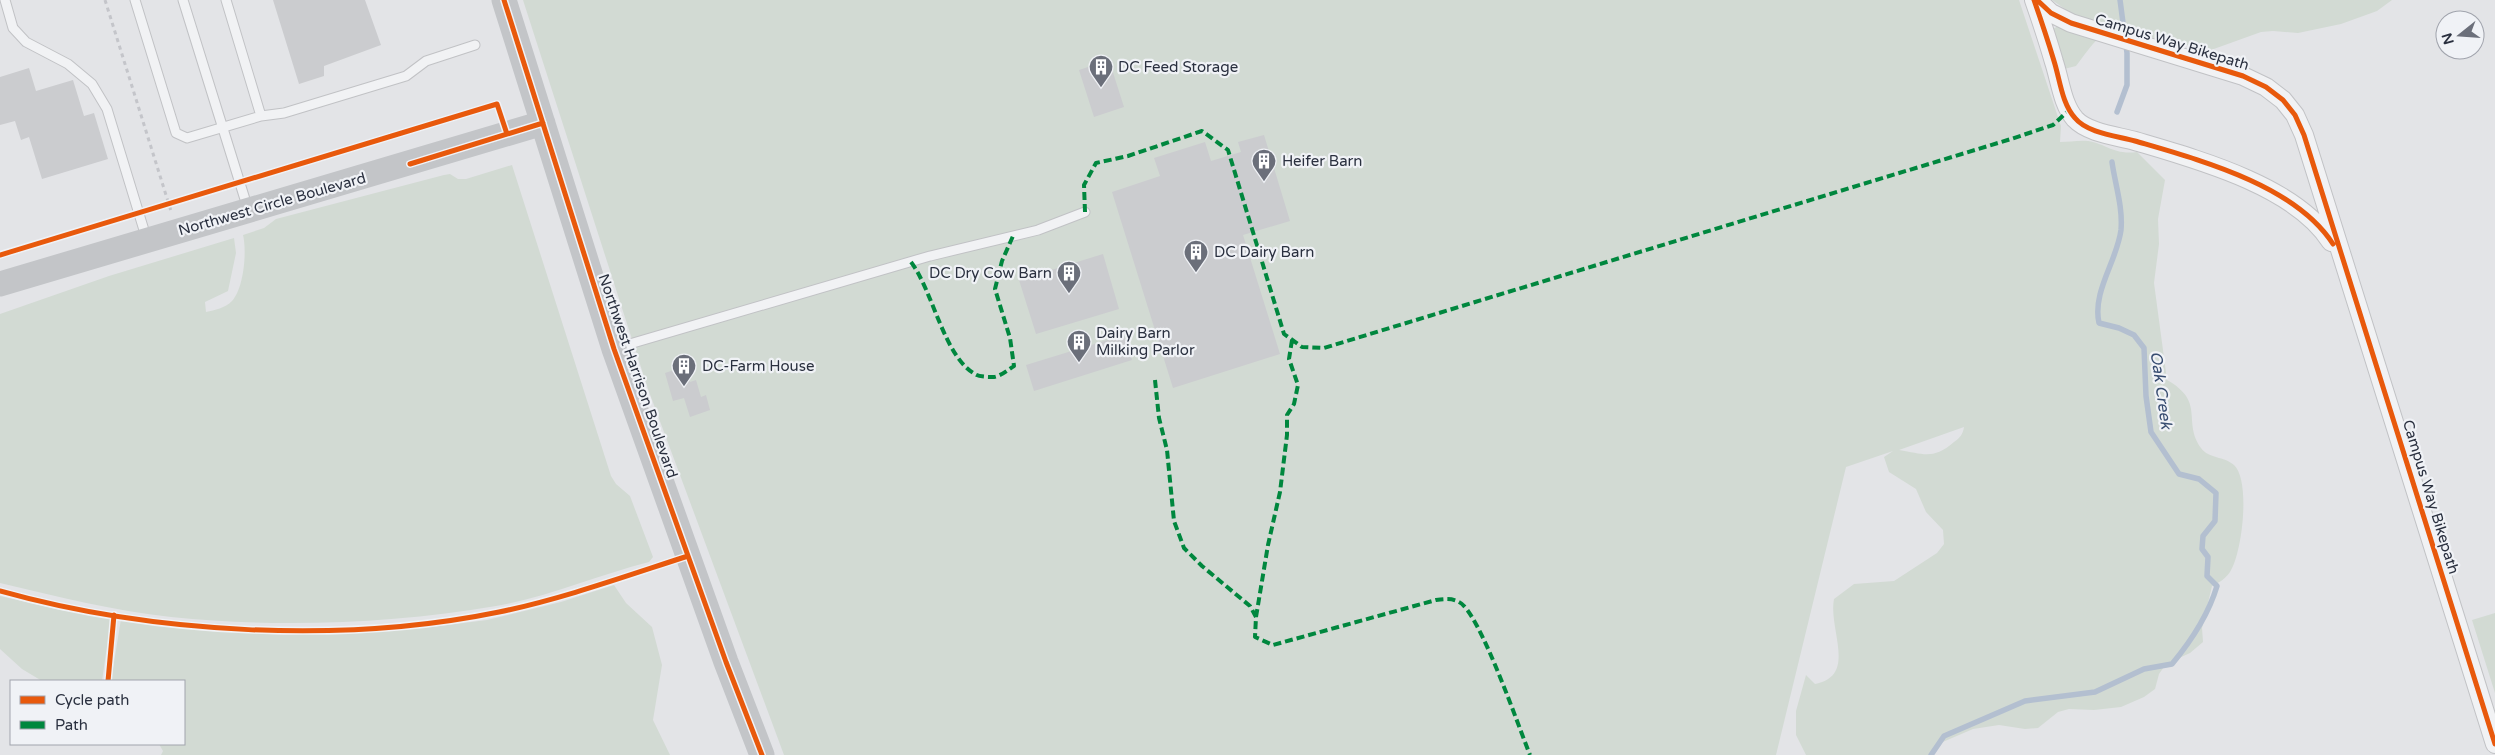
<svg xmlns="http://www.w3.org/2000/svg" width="2495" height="755" viewBox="0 0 2495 755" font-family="'Varela Round',sans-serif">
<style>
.green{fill:#d2dad3;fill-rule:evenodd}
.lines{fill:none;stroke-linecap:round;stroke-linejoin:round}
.stream{stroke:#b3bfd0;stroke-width:5.5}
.building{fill:#cbcccf}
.lane-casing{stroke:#c1c2c5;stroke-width:11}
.street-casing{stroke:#c1c2c5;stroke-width:20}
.path{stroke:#c4c5ca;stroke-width:3;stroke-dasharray:4 4;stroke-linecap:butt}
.lane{stroke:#f1f2f4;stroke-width:9}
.street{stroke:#f1f2f4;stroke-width:18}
.secondary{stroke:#c3c5c8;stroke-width:25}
.quiet{stroke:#00873e;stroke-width:4;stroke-dasharray:8 4;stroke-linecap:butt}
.cycleway-casing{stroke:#f0f2f6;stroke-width:8}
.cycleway{stroke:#e8590c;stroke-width:5}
.labels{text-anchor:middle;stroke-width:4.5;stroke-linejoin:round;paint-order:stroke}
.street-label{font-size:15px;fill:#2a303f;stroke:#f0f2f6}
.poi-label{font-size:15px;fill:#2a303f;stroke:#f0f2f6;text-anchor:start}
.water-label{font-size:16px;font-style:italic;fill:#374c70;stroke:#f0f2f6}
</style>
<rect width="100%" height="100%" fill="#e3e4e7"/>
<!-- green -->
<path class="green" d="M 523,0 L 2019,0 L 2061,126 L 2060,142 C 2069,142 2079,140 2088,141 C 2107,144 2113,155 2137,152 L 2165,180 L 2158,219 L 2159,244 L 2154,283 L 2167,380 C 2206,402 2182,421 2201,448 C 2209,459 2224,456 2234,465 C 2251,481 2242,554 2230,572 C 2225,579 2220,582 2212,586 L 2202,628 L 2203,642 L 2190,653 L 2166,664 L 2159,674 L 2155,689 L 2144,697 L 2121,707 L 2094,710 L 2069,709 L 2058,712 L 2038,728 L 2025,729 L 1999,725 L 1973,729 L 1938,744 L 1928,755 L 1806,755 L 1796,735 L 1796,711 L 1806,675 L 1815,684 C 1858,676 1828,629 1834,599 L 1854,584 L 1894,581 L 1937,553 L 1944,544 L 1943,530 L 1926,512 L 1916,489 L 1889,472 L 1884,457 L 1893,451 L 1846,467 L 1776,755 L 784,755 L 648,389 ZM 1964,427 C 1963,434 1960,438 1954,442 C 1933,460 1924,454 1899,450 Z
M 2052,0 L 2392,0 L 2377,11 L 2341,24 L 2298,33 L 2273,31 L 2261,32 L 2211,50 L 2182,44 L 2150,47 C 2145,42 2140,33 2134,29 C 2111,13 2087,52 2076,66 L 2064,69 L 2048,32 L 2068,20 L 2065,9 Z
M 512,165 L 611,476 L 616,484 L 630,496 L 653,557 L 649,562 C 598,575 548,597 496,606 C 389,624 278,628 171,617 C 114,611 56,596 0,583 L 0,314 L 109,276 L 234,238 L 236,253 L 228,291 L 205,302 L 206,312 C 215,310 225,308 232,301 C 244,288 247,251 243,235 L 264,228 L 276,219 L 444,175 L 450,174 L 458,179 L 466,179 Z
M 614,585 L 626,603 L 652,627 L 662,665 L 653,720 L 670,755 L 161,755 L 163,751 L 159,744 L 184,744 L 184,681 L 111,681 L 121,619 L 199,630 L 285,635 L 432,627 L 487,620 L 561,602 Z
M 0,596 L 61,610 L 111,618 L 102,681 L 42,681 L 22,669 L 0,649 Z
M 2495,613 L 2495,693 L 2472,620 Z"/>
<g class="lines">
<!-- stream -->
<path class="stream" d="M 2117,112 L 2127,85 L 2127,53 L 2120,0
M 1931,755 L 1944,736 L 2025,701 L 2095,692 L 2144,669 L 2172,664 C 2192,640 2208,616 2217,586 L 2207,576 L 2208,557 L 2202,549 L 2203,536 L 2215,521 L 2216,493 L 2199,479 L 2179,474 L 2151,432 L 2146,396 L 2144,348 L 2134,335 L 2119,328 L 2099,323 C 2092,292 2117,261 2121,230 C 2123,207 2115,184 2112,162"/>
</g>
<!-- building -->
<path class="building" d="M 273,0 L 365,0 L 381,45 L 324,66 L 324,76 L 299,84 Z
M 1109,60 L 1124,107 L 1094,117 L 1079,70 Z
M 29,68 L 36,91 L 73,80 L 84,116 L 94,113 L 108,159 L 42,179 L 29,137 L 21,140 L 15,121 L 0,125 L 0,77 Z
M 1264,135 L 1290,221 L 1243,235 L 1280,354 L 1173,388 L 1112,192 L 1160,176 L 1154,158 L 1205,142 L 1211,161 L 1241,152 L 1238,142 Z
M 1103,254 L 1119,309 L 1036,334 L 1019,280 Z
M 1124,335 L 1132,360 L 1034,391 L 1026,365 Z
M 686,366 L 690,382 L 696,380 L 701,397 L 706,395 L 710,410 L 690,417 L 684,398 L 673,401 L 665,373 Z"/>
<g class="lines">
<defs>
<path id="lane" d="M 5,0 L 13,28 L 26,42 L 68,64 L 92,84 L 107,109 L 147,240
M 135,0 L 176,133 L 187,138 L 261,116 L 284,113 L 406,76 L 426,61 L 475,45
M 183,0 L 248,209
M 226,0 L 261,116
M 616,348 L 930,256 L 1038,230 L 1085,212"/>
<path id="street" d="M 2034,0 C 2041,20 2048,41 2054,62 C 2060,80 2062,104 2075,119 C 2088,133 2117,136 2135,141 C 2196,159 2296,186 2331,242
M 2037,0 L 2051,13 L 2071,23 L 2243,76 L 2266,87 L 2283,100 L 2295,115 L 2304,135 L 2495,744"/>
</defs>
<!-- lane casing -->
<use href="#lane" class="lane-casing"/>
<!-- street casing -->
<use href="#street" class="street-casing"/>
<!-- path -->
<path class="path" d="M 105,0 L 171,211"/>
<!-- lane -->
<use href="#lane" class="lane"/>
<!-- street -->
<use href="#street" class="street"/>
<!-- secondary -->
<path class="secondary" d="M 504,0 L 614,349 L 726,662 L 762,755
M 0,284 L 543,123"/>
<!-- quiet -->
<path class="quiet" d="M 1085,212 L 1084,185 L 1096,163 L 1128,156 L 1202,131 L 1228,150 L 1284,334 L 1302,347 L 1324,348 L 2011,139 L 2053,125 L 2069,110
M 911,262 C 933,291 944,357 975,374 C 979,377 989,377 994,377 C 1001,376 1009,369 1014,366 L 1010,338 L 995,289 L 1002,261 L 1013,236
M 1155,380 L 1159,418 L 1167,450 L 1174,521 L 1184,548 L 1202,566 L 1250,606 L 1256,617 L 1255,637 L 1273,645 L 1436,600 C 1444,599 1452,598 1459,602 C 1479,611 1519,728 1530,755
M 1256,617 L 1268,545 L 1280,492 L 1287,435 L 1287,415 L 1294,404 L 1298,385 L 1289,359 L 1292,340"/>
<defs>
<path id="cycleway" d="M 504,0 L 614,349 L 726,662 L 762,755
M 2034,0 C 2041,20 2048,41 2054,61 C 2060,80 2062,104 2075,118 C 2087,133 2117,136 2135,141 C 2200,160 2295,185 2333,244
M 2037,0 L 2051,13 L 2071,23 L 2243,76 L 2266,87 L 2283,100 L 2295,115 L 2304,135 L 2495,744
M 410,164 L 543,123
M 0,255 L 497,104 L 507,134
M 0,591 C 153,634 343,644 499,612 C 562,599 626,576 688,556
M 108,681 L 114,615"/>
</defs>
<!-- cycleway casing -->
<use href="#cycleway" class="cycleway-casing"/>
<!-- cycleway -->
<use href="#cycleway" class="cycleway"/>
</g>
<!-- icons -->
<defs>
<symbol id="building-pin" viewBox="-11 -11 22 30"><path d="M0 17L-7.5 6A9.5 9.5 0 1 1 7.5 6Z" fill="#6b6f7a" stroke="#f0f2f6"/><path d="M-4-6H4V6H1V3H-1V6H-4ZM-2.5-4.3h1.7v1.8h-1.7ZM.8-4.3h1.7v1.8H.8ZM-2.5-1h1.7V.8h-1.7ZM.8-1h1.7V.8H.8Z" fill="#fff"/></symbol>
</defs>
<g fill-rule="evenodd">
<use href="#building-pin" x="1087" y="53" width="28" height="38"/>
<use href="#building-pin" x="1250" y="147" width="28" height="38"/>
<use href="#building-pin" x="1182" y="238" width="28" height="38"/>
<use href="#building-pin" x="1055" y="259" width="28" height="38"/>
<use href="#building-pin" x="1065" y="328" width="28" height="38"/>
<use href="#building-pin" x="670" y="352" width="28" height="38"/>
</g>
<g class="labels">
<!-- street labels -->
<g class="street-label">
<text transform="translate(2172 42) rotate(17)" y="5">Campus Way Bikepath</text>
<text transform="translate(272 204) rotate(-16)" y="5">Northwest Circle Boulevard</text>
<text transform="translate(638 376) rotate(71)" y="5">Northwest Harrison Boulevard</text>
<text transform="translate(2431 497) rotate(73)" y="5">Campus Way Bikepath</text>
</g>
<!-- poi labels -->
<g class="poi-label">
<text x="1118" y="72">DC Feed Storage</text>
<text x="1282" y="166">Heifer Barn</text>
<text x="1214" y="257">DC Dairy Barn</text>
<text x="1052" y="278" text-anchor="end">DC Dry Cow Barn</text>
<text x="1096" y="338">Dairy Barn<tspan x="1096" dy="17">Milking Parlor</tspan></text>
<text x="702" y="371">DC-Farm House</text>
</g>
<!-- water labels -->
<g class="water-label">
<text transform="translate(2162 390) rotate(82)" y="6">Oak Creek</text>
</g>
</g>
<!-- legend -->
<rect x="10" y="680" width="175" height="65" fill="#f0f2f6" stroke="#a1a4ad"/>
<rect x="20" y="696" width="25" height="8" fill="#e8590c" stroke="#a1a4ad"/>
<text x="55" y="705" font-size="15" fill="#2a303f">Cycle path</text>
<rect x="20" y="721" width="25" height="8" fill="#00873e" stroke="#a1a4ad"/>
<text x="55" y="730" font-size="15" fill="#2a303f">Path</text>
<!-- north arrow -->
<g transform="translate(2460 35) rotate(253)"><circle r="24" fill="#f0f2f6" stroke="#a1a4ad"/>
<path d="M0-4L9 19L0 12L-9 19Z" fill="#6b6f7a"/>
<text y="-8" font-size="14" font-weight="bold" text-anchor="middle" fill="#2a303f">N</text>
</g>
</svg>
